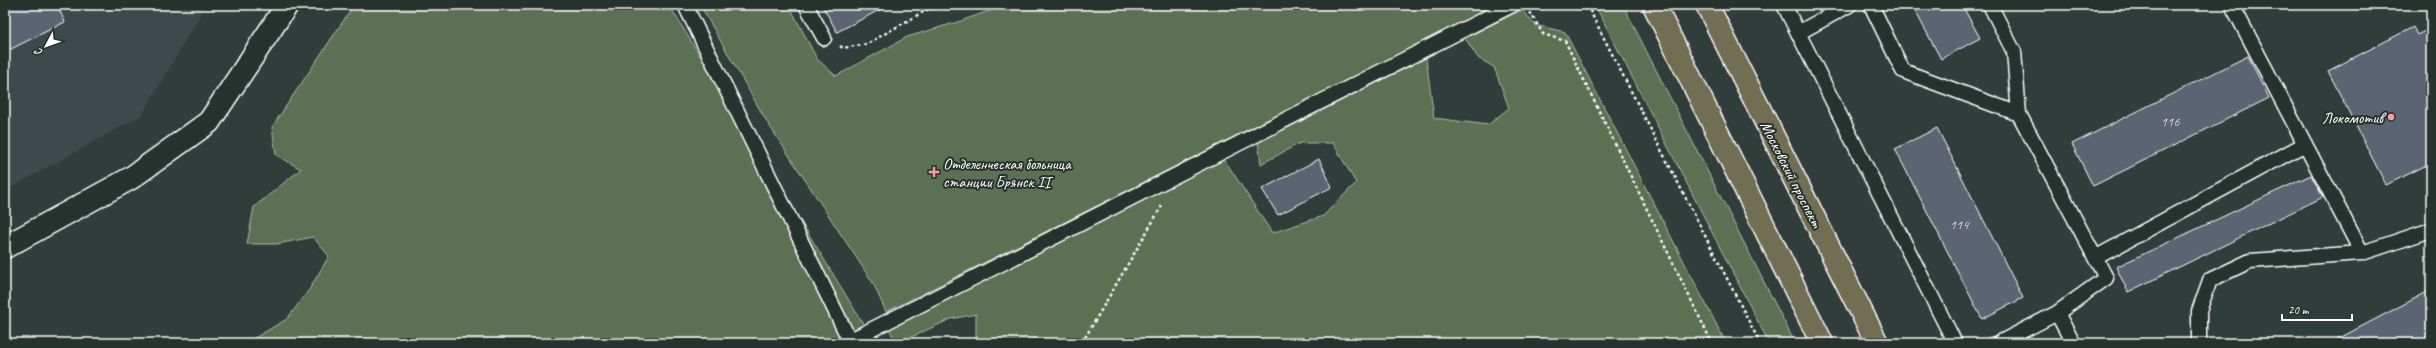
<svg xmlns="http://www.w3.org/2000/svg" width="2436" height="348" viewBox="0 0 2436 348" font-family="Caveat,sans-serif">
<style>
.built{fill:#3e494c}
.green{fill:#5c7052;stroke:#aeb8a8}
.building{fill:#5b6472;stroke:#fff}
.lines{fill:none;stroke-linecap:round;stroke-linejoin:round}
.lane-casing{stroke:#fff;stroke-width:17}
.secondary-casing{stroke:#fff;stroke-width:25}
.primary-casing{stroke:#fff;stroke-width:25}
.path{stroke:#fff;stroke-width:2.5;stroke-dasharray:3 3;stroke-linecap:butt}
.lane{stroke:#26332d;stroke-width:14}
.secondary{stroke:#26332d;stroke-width:22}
.primary{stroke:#726e52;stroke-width:22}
.poi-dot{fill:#ff9aa2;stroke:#26332d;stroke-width:1.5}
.labels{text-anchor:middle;stroke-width:4;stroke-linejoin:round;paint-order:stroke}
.number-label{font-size:14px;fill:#d6d8dc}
.poi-label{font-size:16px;fill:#fff;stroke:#26332d;text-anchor:end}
.street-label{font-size:16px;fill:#fff;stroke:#26332d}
</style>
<rect width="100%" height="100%" fill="#313d3b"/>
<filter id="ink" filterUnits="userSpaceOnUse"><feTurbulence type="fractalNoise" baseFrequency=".025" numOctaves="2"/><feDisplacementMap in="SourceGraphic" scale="8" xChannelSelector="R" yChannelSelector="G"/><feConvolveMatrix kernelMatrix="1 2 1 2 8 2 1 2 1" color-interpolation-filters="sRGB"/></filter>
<g filter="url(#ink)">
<!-- built -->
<path class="built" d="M 5,5 L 206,5 L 142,115 L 5,191 Z"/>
<!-- green -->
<path class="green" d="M 354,5 L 669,5 L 864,325 L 829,343 L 246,343 L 287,319 L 309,290 L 329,256 L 313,237 L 277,244 L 247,244 L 254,207 L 301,169 L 276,155 L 272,127 Z
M 700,5 L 789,5 L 817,59 L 836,76 L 907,37 L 961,21 L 1005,5 L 1497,5 L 886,312 L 873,283 L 767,122 Z
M 1595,5 L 1621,5 L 1626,11 L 1795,343 L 1769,343 Z
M 1522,10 L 1535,25 L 1565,32 L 1726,343 L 976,343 L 976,314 L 951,319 L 909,338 L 893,337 L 889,328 L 1224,159 L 1272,233 L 1323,216 L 1356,183 L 1333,143 L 1300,143 L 1261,164 L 1258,142 L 1426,58 L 1434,118 L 1488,125 L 1509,108 L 1494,67 L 1478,58 L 1465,38 Z"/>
<!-- building -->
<path class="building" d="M 5,5 L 57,5 L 65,22 L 5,52 Z
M 822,5 L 889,5 L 837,32 Z
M 1912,5 L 1962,5 L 1980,38 L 1941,59 Z
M 2413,27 L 2417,35 L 2431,28 L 2431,163 L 2386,185 L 2328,71 Z
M 2248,56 L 2269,98 L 2093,186 L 2072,144 Z
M 1937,128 L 2023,298 L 1982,319 L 1895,149 Z
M 1319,159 L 1332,187 L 1278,215 L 1262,189 Z
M 2311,175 L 2323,197 L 2128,292 L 2116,267 Z
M 2431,290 L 2431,343 L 2330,343 Z"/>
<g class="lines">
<defs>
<path id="lane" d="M 685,5 L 851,343
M 806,5 L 824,38
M 1784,5 L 1955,343
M 1871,5 L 1903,71 L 2019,114 L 2106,278 L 2057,313 L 1999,343
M 1990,5 L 2014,52 L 2019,114
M 2232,5 L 2362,253 L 2431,230
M 1798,33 L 1849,5
M 2095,258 L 2305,144
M 2057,313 L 2073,343
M 845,343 L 1512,5
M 2199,343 L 2199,311 L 2210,280 L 2250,261 L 2362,253"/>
<path id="secondary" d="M 5,247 L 131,178 L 209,122 L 287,5"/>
<path id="primary" d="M 1654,5 L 1822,343
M 1707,5 L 1877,343"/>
</defs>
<!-- lane casing -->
<use href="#lane" class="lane-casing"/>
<!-- secondary casing -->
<use href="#secondary" class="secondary-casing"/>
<!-- primary casing -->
<use href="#primary" class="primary-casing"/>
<!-- path -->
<path class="path" d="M 1587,5 L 1760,343
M 1530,12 L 1543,34 L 1565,41 L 1712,343
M 840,46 L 843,48 L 867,44 L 935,5
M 1082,343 L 1163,204"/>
<!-- lane -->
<use href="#lane" class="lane"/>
<!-- secondary -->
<use href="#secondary" class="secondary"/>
<!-- primary -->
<use href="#primary" class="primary"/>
</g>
</g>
<!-- markers -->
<g class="poi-dot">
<circle cx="2391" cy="117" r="4"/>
<path d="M932 166h4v4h4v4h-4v4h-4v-4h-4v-4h4z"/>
</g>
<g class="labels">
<!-- number labels -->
<g class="number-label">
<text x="2170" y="126">116</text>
<text x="1959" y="229">114</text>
</g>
<!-- poi labels -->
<g class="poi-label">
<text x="2383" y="123">Локомотив</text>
<text x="943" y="169" text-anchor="start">Отделенческая больница<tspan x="943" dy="18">станции Брянск II</tspan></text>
</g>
<!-- street labels -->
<g class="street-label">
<text transform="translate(1792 174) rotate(63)" y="6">Московский проспект</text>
</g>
</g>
<!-- margin -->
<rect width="2436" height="348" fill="none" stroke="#26332d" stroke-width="20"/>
<rect x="10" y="10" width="2416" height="328" fill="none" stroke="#fff" stroke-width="1.5" filter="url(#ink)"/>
<!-- north arrow -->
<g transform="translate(46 46) rotate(229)" stroke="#26332d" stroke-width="3" paint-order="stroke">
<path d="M0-3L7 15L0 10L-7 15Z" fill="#ffffff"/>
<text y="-6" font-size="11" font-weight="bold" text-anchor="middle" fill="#ffffff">С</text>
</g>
<!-- scale -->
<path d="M2282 314v6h70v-6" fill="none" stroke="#ffffff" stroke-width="2"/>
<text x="2288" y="314" font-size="12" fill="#ffffff" stroke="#26332d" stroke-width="3" paint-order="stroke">20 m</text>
</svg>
